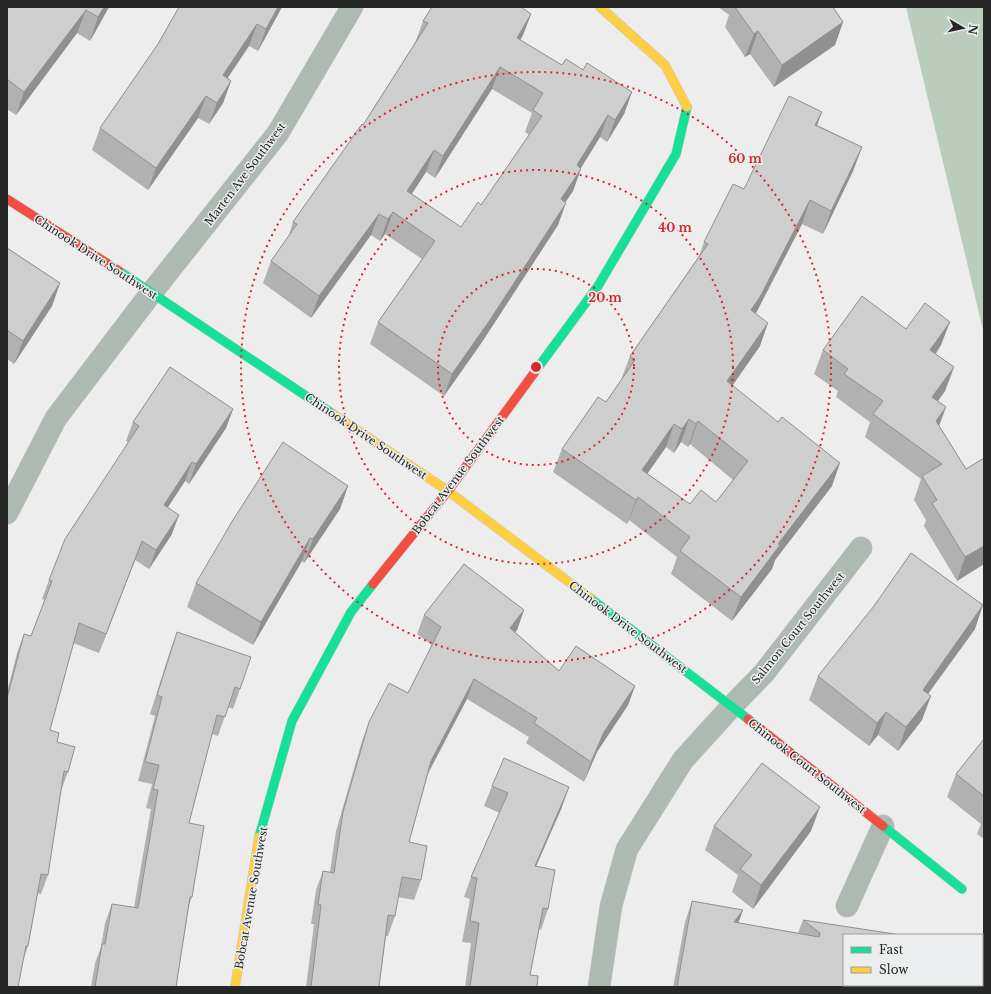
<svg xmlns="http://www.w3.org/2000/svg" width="991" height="994" viewBox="0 0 991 994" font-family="'Libre Baskerville',serif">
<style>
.forest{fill:#baccbb}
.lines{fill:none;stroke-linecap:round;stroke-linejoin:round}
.street-casing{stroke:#c9c9ca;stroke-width:23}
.fast-casing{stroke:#c9c9ca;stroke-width:10}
.slow-casing{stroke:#c9c9ca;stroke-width:10}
.jam-casing{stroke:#c9c9ca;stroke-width:10}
.street{stroke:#aeb9b2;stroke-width:22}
.fast{stroke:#16e098;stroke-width:9}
.slow{stroke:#ffcf43;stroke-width:9}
.jam{stroke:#f24e42;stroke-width:9}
.wall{fill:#b1b1b2;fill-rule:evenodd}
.shaded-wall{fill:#909091}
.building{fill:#cececf;stroke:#909091;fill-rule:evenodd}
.ring{fill:none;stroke:#d62828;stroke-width:2;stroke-dasharray:2 4}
.labels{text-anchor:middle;stroke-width:3;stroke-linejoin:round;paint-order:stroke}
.street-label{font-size:11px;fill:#262727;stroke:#ecedef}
.centre{fill:#d62828;stroke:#ecedef;stroke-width:2}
.ring-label{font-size:12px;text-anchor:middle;font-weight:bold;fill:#d62828;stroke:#ecedef;stroke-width:3;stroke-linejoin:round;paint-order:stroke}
</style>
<rect width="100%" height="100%" fill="#ededee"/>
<!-- forest -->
<path class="forest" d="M 906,7 L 984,7 L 984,334 Z"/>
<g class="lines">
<defs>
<path id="street" d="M 7,513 L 56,418 L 152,292 L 278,133 L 352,7
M 847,906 L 883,826
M 599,987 L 611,906 L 627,849 L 683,760 L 732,706 L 764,673 L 861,548"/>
<path id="fast" d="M 119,271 L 333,414
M 534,373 L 598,286 L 676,154 L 687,107
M 590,598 L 748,719
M 883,826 L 962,889
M 259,837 L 292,721 L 351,612 L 373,584"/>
<path id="slow" d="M 600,7 L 665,65 L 687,107
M 333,414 L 448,491 L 590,598
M 235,987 L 259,837"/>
<path id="jam" d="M 7,199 L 119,271
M 373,584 L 448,491 L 534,373
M 748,719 L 883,826"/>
</defs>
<!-- street casing -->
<use href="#street" class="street-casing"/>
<!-- fast casing -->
<use href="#fast" class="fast-casing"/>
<!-- slow casing -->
<use href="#slow" class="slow-casing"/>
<!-- jam casing -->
<use href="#jam" class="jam-casing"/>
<!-- street -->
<use href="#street" class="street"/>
<!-- fast -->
<use href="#fast" class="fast"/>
<!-- slow -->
<use href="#slow" class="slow"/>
<!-- jam -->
<use href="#jam" class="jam"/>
</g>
<!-- wall -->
<path class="wall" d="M 7,7 L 109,7 L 90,41 L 77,33 L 16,115 L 7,109 Z
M 179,7 L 282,7 L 258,51 L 249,46 L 227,78 L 231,81 L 223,103 L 209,124 L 198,118 L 148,190 L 92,150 L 100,128 L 158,44 Z
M 718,7 L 833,7 L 843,22 L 835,45 L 774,87 L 750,54 L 745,57 L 725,27 L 729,15 Z
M 531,14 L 523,35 L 520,40 L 562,65 L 583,70 L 632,92 L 624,114 L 607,142 L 600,137 L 581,168 L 573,191 L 565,202 L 558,225 L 482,342 L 444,396 L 370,344 L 378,322 L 422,259 L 385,234 L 380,241 L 371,235 L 311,318 L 263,283 L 271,261 L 288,238 L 293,222 L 363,125 L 415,43 L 423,21 ZM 492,89 L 532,113 L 525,132 L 529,135 L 481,205 L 461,227 L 412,194 L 426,172 L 435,178 Z
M 817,125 L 862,147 L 853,171 L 823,234 L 802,224 L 755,314 L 760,346 L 732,385 L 832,486 L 775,560 L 772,569 L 732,621 L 671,574 L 677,557 L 629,520 L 627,524 L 553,472 L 562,449 L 606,402 L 621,380 L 630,356 L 699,256 L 704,242 L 744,189 ZM 681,442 L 688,447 L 690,444 L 733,480 L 716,502 L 690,504 L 647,473 L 666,447 L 674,453 Z
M 7,248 L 60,283 L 52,306 L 14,364 L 7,359 Z
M 906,329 L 941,345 L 936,354 L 954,367 L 945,391 L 938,401 L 946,407 L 939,426 L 966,469 L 984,458 L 984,564 L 957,581 L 924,526 L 926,520 L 914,500 L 921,479 L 865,437 L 870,422 L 836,397 L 838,391 L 814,374 L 823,350 Z
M 233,409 L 226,428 L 189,484 L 185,481 L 168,507 L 172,534 L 149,569 L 135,560 L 99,653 L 73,643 L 50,730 L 57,742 L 68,772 L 61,791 L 48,875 L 41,894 L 37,893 L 28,946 L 23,961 L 7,987 L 7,692 L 17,653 L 24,634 L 31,636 L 45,600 L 42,599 L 49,580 L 129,443 L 126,441 L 133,422 Z
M 348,486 L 340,509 L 304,563 L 302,561 L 253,645 L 187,607 L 196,583 Z
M 524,610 L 517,630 L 515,632 L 559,671 L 635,686 L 628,705 L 597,752 L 584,782 L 526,743 L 529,737 L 467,699 L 428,774 L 409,842 L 421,880 L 414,900 L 398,897 L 395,916 L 388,936 L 386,936 L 379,987 L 306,987 L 314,924 L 311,924 L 316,890 L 323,871 L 330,872 L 336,831 L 362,741 L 369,722 L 408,693 L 432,645 L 417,634 L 424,615 Z
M 975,629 L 928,694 L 922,720 L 898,751 L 878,735 L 869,746 L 809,700 L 818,676 Z
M 177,632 L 240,689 L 233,709 L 228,707 L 218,736 L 212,734 L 189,823 L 192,897 L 189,905 L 176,987 L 91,987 L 95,963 L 101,947 L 105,923 L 112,904 L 134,907 L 151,809 L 146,808 L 152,784 L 138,781 L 155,716 L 150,714 L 170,651 Z
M 984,739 L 984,839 L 977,834 L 981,824 L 947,797 L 956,774 Z
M 492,786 L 562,807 L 536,866 L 548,909 L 541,930 L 539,929 L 530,975 L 537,987 L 465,987 L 471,943 L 462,942 L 470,899 L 464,897 L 471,877 L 500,813 L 484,806 Z
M 714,826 L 811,831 L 753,909 L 732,892 L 738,875 L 705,850 Z
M 692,901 L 743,910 L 738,923 L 798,933 L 803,920 L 893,987 L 673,987 L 685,922 Z
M 948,985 L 982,985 L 984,987 L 947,987 Z"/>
<!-- shaded-wall -->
<path class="shaded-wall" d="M 104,7 L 109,7 L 90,41 L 98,17 Z
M 278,7 L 282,7 L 258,51 L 266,29 Z
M 86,10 L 77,33 L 16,115 L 24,92 Z
M 531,14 L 523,35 L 509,60 L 517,38 Z
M 843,22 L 835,45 L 774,87 L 782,65 Z
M 257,24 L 249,46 L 215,97 L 223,75 Z
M 758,31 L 750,54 L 745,57 L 754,34 Z
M 500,67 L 492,89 L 435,178 L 443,156 Z
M 231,81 L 223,103 L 209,124 L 217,103 Z
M 632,92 L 624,114 L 607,142 L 615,120 Z
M 206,96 L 198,118 L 148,190 L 156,168 Z
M 822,112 L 813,136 L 815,125 Z
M 608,115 L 600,137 L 569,187 L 577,165 Z
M 862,147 L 853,171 L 823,234 L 831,211 Z
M 434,150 L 426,172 L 399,213 L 407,191 Z
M 581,169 L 573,191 L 553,221 L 561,199 Z
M 810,200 L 802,224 L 752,321 L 751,310 Z
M 566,203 L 558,225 L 482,342 L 444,396 L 452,374 Z
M 393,212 L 385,234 L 380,241 L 388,219 Z
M 379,214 L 371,235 L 311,318 L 319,296 Z
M 60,283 L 52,306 L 14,364 L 23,341 Z
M 950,322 L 941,345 L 922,373 L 930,350 Z
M 768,323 L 760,346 L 719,405 L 727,381 Z
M 954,367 L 945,391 L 923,421 L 932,397 Z
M 946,407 L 937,431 L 936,421 Z
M 233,409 L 226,428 L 189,484 L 196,464 Z
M 689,419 L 681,442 L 674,453 L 682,429 Z
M 698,421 L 690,444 L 688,447 L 696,424 Z
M 674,424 L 666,447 L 634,493 L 642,470 Z
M 192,462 L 185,481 L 157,524 L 164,505 Z
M 840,463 L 832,486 L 775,560 L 772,569 L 732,621 L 741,597 L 778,544 Z
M 348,486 L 340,509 L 304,563 L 313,539 Z
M 638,497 L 629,520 L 627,524 L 636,500 Z
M 179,515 L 172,534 L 149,569 L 156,550 Z
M 310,538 L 302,561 L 253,645 L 261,622 Z
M 142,541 L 135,560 L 99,653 L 106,634 Z
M 984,546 L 984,564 L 957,581 L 965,557 Z
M 983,605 L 975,629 L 914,713 L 923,690 Z
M 524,610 L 517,630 L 503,647 L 510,628 Z
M 474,679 L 467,699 L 424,780 L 431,761 Z
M 635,686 L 628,705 L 597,752 L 584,782 L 591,762 L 604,732 Z
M 931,696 L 922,720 L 898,751 L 906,727 Z
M 886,712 L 878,735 L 869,746 L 877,723 Z
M 569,787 L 562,807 L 527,887 L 535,866 Z
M 820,807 L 811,831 L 753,909 L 761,885 Z
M 743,910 L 735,932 L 734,922 Z"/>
<!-- building -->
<path class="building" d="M 7,7 L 104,7 L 98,17 L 86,10 L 24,92 L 7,79 Z
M 179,7 L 278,7 L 266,29 L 257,24 L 223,75 L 231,81 L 217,103 L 206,96 L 156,168 L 100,128 L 158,44 Z
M 432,7 L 521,7 L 531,14 L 517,38 L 562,65 L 566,59 L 583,70 L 587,63 L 632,92 L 615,120 L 608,115 L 577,165 L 581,169 L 561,199 L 566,203 L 490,320 L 452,374 L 378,322 L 435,241 L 393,212 L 388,219 L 379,214 L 319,296 L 271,261 L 297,224 L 293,222 L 362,124 L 363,125 L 428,23 L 423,21 ZM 500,67 L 543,93 L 533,110 L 542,116 L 481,205 L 478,202 L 461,227 L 407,191 L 434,150 L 443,156 Z
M 735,7 L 833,7 L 843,22 L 782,65 L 758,31 L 754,34 Z
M 789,96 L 822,112 L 815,125 L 862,147 L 831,211 L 810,200 L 760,297 L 751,310 L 768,323 L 727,381 L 778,422 L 782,417 L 840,463 L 778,544 L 780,545 L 741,597 L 680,551 L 690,537 L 638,497 L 636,500 L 562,449 L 598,397 L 606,402 L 635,360 L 630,356 L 708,244 L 704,242 L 733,184 L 744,189 ZM 689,419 L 696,424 L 698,421 L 748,461 L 716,502 L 701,490 L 690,504 L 642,470 L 674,424 L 682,429 Z
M 7,248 L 60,283 L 23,341 L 7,330 Z
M 862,296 L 906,329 L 925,303 L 950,322 L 930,350 L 954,367 L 932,397 L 946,407 L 936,421 L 966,469 L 984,458 L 984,546 L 965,557 L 932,503 L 937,500 L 922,476 L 942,464 L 873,414 L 883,401 L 844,374 L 848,369 L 823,350 Z
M 170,367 L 233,409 L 196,464 L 192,462 L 164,505 L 179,515 L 156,550 L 142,541 L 106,634 L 79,623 L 50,730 L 59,733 L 57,742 L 75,747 L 68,772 L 64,771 L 48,875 L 41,874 L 28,946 L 26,946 L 18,987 L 7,987 L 7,698 L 24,634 L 31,636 L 52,581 L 49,580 L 65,539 L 139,426 L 133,422 Z
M 283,442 L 348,486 L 313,539 L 310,538 L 261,622 L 196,583 L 233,520 Z
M 911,553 L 983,605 L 923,690 L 931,696 L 906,727 L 886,712 L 877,723 L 818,676 L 874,606 Z
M 464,564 L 524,610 L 510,628 L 559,671 L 576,646 L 635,686 L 604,732 L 591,762 L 534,723 L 537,718 L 474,679 L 431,761 L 409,842 L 427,846 L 421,880 L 402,877 L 395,916 L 388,915 L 379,987 L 311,987 L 321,905 L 318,904 L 323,871 L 334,873 L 343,812 L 369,722 L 389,683 L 408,693 L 441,627 L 424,615 Z
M 177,632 L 251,657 L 240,689 L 235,687 L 225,717 L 217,715 L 189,823 L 204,826 L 192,897 L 190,897 L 176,987 L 95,987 L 102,944 L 105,944 L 112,904 L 138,908 L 158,790 L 153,789 L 159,765 L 145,762 L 162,697 L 157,695 Z
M 984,739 L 984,796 L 956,774 Z
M 504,758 L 569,787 L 535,866 L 555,870 L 548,909 L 543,908 L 530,975 L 538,976 L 537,987 L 470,987 L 479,923 L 470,921 L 477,878 L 471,877 L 508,793 L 492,786 Z
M 762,763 L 820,807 L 761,885 L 740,869 L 752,855 L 714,826 Z
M 692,901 L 743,910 L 734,922 L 819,937 L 820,933 L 803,920 L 901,935 L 844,935 L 844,985 L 894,985 L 893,987 L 677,987 Z
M 984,959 L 984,987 L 953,987 L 951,985 L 982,985 L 982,960 Z"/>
<!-- distance rings -->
<g class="ring">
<circle cx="536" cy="367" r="98"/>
<circle cx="536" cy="367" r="197"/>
<circle cx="536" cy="367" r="295"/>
</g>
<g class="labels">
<!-- street labels -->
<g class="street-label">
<text transform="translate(245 174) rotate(-53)" y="4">Marten Ave Southwest</text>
<text transform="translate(96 257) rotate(33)" y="4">Chinook Drive Southwest</text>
<text transform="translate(366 436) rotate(34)" y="4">Chinook Drive Southwest</text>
<text transform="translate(458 475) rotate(-53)" y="4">Bobcat Avenue Southwest</text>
<text transform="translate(628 627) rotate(37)" y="4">Chinook Drive Southwest</text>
<text transform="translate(798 628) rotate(-51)" y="4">Salmon Court Southwest</text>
<text transform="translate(807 766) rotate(38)" y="4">Chinook Court Southwest</text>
<text transform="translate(251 898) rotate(-80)" y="4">Bobcat Avenue Southwest</text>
</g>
</g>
<circle cx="536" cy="367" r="6" class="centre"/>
<g class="ring-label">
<text x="745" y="163">60 m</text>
<text x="675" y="232">40 m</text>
<text x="605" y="302">20 m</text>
</g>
<!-- border -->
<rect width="991" height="994" fill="none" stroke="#262727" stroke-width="16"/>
<!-- legend -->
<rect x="843" y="934" width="140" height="52" fill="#ecedef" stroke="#9d9e9f"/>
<rect x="851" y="947" width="20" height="6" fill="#16e098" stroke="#9d9e9f"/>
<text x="879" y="954" font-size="12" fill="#262727">Fast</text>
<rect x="851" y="967" width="20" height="6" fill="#ffcf43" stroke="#9d9e9f"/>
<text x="879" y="974" font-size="12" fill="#262727">Slow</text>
<!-- north arrow -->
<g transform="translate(963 28) rotate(99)" stroke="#ecedef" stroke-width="3" paint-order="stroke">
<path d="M0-3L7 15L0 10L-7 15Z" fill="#262727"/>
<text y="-6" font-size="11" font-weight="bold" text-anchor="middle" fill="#262727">N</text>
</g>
</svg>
